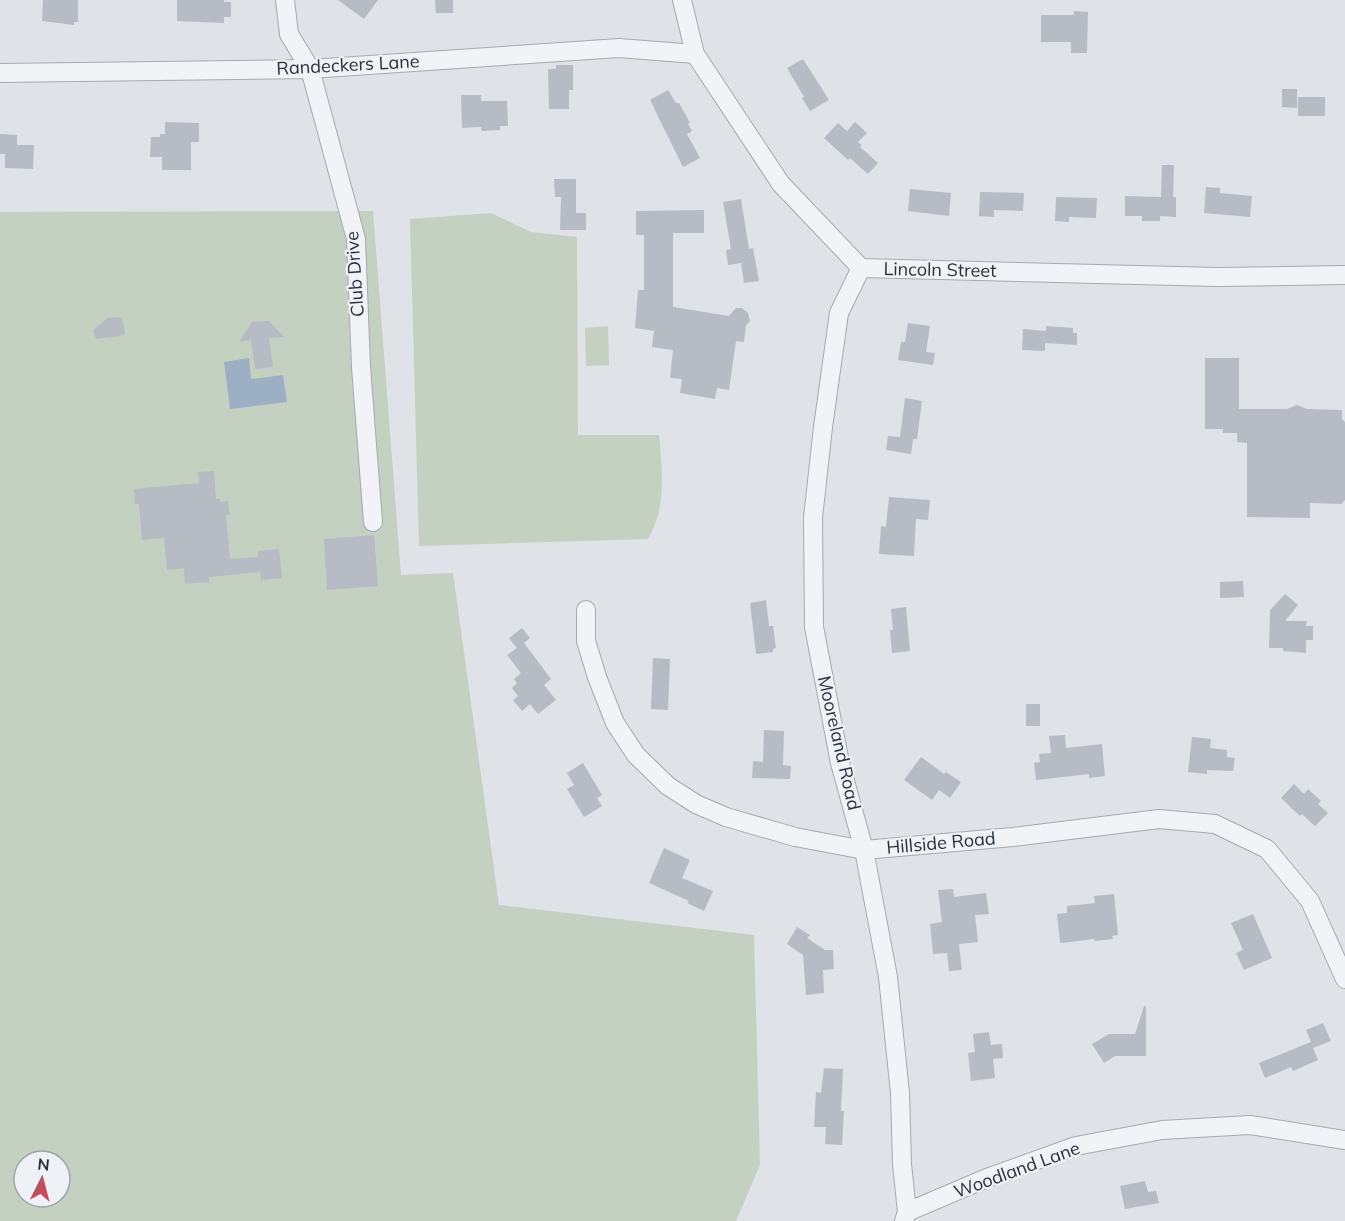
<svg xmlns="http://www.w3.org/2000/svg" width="1345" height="1221" viewBox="0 0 1345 1221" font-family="Mulish,sans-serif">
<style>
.green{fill:#c4d1c1;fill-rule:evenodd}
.water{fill:#9cafc5}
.building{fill:#b7bbc4}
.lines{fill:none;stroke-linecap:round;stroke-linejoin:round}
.minor-casing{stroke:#a5a9b1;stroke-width:20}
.minor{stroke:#f1f3f6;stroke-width:18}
.labels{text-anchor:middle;stroke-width:4.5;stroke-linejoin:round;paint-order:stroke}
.street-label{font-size:18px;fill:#29303d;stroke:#eef1f5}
</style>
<rect width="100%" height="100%" fill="#dfe2e7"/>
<!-- green -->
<path class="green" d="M 373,211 L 401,575 L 453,573 L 499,905 L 754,935 L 760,1165 L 736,1221 L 0,1221 L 0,212 ZM 24,1161 L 60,1161 L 60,1197 L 24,1197 Z
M 491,213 L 531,232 L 577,237 L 578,435 L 659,435 C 662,471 667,507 648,539 L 419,546 L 410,219 Z
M 608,326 L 609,365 L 586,366 L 585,328 Z"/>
<!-- water -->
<path class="water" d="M 249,358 L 251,379 L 283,375 L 287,402 L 230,409 L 224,362 Z"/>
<!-- building -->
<path class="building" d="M 43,0 L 78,0 L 78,22 L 74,22 L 74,25 L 42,21 Z
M 177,0 L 224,0 L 224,2 L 231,2 L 231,17 L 224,17 L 224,23 L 177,21 Z
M 338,0 L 378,0 L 364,19 Z
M 435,0 L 453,0 L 453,13 L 436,13 Z
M 1074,11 L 1088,12 L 1087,53 L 1071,53 L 1071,42 L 1041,42 L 1041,15 L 1074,15 Z
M 803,59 L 829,100 L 810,111 L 802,98 L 804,97 L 787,68 Z
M 556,65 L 573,65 L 573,90 L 569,90 L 569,109 L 549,109 L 548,69 L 556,69 Z
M 1282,89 L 1297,89 L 1297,108 L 1282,107 Z
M 668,90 L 676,103 L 679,103 L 690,123 L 688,124 L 692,131 L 687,134 L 700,158 L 683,167 L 650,100 Z
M 461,95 L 481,95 L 481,101 L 507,101 L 508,126 L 500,126 L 500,130 L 482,131 L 481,127 L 462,128 Z
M 1298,97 L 1325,97 L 1325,116 L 1298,116 Z
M 165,122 L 199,123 L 199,142 L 191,142 L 191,170 L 162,170 L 162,157 L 150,157 L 151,137 L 160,137 L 160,134 L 165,134 Z
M 855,122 L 867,133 L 858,142 L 862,145 L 860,147 L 878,163 L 868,174 L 850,158 L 848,160 L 824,138 L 838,123 L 847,131 Z
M 0,134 L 17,135 L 17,145 L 34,145 L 33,169 L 5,168 L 5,154 L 0,154 Z
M 1162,165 L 1174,165 L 1173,197 L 1176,197 L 1176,217 L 1160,216 L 1160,221 L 1142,221 L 1142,216 L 1125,216 L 1125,196 L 1161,197 Z
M 554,179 L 576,179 L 576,213 L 586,213 L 586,230 L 560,230 L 561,197 L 555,197 Z
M 1206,187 L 1220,188 L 1220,193 L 1252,196 L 1250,217 L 1204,213 Z
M 910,189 L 951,193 L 949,216 L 908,211 Z
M 980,192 L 1024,193 L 1023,211 L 994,210 L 994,217 L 979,216 Z
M 1056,197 L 1097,198 L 1096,218 L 1069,217 L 1069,222 L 1055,221 Z
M 741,199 L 749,249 L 753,248 L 759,281 L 744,283 L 741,263 L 728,265 L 726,250 L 731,249 L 723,202 Z
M 704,210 L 704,233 L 673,233 L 673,307 L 729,316 L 736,308 L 742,308 L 748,313 L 750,321 L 746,326 L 744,342 L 736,341 L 729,390 L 717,388 L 715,399 L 680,393 L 682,379 L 670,378 L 673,350 L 652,347 L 654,331 L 635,328 L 638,290 L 644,290 L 644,235 L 636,235 L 636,211 Z
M 122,317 L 125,335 L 96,339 L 93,330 L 108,318 Z
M 269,321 L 284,337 L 269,338 L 273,367 L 255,369 L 251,340 L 239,342 L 252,322 Z
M 908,323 L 930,326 L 926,352 L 935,353 L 933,365 L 898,360 L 901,342 L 905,342 Z
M 1046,326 L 1073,328 L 1073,333 L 1077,333 L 1077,345 L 1045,343 L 1045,351 L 1022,350 L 1023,329 L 1046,331 Z
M 1205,358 L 1239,358 L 1239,409 L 1287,409 L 1297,405 L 1307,409 L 1342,410 L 1342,419 L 1345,422 L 1345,500 L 1341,504 L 1310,503 L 1310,518 L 1247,517 L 1247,443 L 1237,442 L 1237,433 L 1223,433 L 1223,429 L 1205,429 Z
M 905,398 L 922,401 L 917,439 L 913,439 L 911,454 L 886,450 L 888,436 L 900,437 Z
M 214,471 L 216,499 L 220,499 L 220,502 L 228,501 L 230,514 L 226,515 L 230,559 L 258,557 L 258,551 L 279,549 L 282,578 L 261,580 L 260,572 L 209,577 L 209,582 L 185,584 L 184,568 L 167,570 L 164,538 L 142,540 L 139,504 L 135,504 L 134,489 L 199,483 L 198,472 Z
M 889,497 L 930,500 L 928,520 L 916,519 L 914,556 L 879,554 L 881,526 L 886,527 Z
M 374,535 L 378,586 L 327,590 L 324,539 Z
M 1243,581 L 1244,597 L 1220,598 L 1220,582 Z
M 1285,594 L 1298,605 L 1285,621 L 1307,621 L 1306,626 L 1313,626 L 1313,640 L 1306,640 L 1306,653 L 1283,651 L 1283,648 L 1269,648 L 1270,610 Z
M 766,600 L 769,626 L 773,626 L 776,648 L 773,649 L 773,652 L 756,654 L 750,603 Z
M 906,607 L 910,651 L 892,653 L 890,630 L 893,630 L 891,609 Z
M 522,628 L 530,638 L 524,643 L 551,679 L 544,685 L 556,700 L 538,714 L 530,704 L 522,711 L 513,700 L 518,696 L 512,688 L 517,683 L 514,679 L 521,673 L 507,655 L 517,648 L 509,638 Z
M 653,658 L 670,659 L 668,710 L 651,709 Z
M 1026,704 L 1040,704 L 1040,726 L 1026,726 Z
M 764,730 L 784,731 L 783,765 L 791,766 L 790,779 L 752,778 L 753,761 L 763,762 Z
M 1065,735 L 1066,748 L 1102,744 L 1105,776 L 1089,778 L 1089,774 L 1036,780 L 1034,763 L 1040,762 L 1039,754 L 1051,753 L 1049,736 Z
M 1192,737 L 1211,739 L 1210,748 L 1227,750 L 1227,757 L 1235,758 L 1233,771 L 1207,770 L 1207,774 L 1188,772 Z
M 921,757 L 944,774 L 946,772 L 961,782 L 950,798 L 939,790 L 932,800 L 904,780 Z
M 583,763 L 602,795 L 597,798 L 602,806 L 584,817 L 567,789 L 574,785 L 567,773 Z
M 1294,784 L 1304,794 L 1308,789 L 1321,801 L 1318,804 L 1328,813 L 1315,826 L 1302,814 L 1300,816 L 1281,798 Z
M 664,848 L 690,860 L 682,878 L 713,891 L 704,911 L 687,903 L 689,901 L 649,883 Z
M 953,889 L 954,897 L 986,893 L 989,914 L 975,915 L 978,942 L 959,944 L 962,970 L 949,971 L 947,953 L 933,954 L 930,924 L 942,922 L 938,890 Z
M 1114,894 L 1118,935 L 1112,936 L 1113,939 L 1095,941 L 1094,939 L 1062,943 L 1060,942 L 1057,914 L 1067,913 L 1067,906 L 1095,903 L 1094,896 Z
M 1253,914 L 1272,958 L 1244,970 L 1236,953 L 1243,950 L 1231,923 Z
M 797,927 L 810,935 L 807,938 L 825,950 L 833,950 L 834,969 L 823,970 L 824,993 L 806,995 L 803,955 L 787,944 Z
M 1144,1006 L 1146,1006 L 1146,1056 L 1115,1056 L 1104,1063 L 1092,1044 L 1109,1034 L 1135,1034 Z
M 1323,1023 L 1331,1041 L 1313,1048 L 1318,1060 L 1293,1071 L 1291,1067 L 1265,1078 L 1259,1063 L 1311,1042 L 1306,1030 Z
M 989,1032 L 991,1045 L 1002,1044 L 1003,1058 L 993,1059 L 995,1078 L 971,1081 L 968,1053 L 975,1052 L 973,1034 Z
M 824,1068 L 843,1069 L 841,1111 L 844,1111 L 842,1145 L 825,1144 L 826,1127 L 814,1127 L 816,1092 L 821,1093 Z
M 1145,1181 L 1148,1192 L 1156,1191 L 1159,1203 L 1125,1209 L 1120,1186 Z"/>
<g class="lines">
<defs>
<path id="minor" d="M 285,0 L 289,34 L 310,69 L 356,239 L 361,367 L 373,522
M 682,0 L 695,54 L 781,184 L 861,268 L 1218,277 L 1345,275
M 0,73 L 310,69 L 619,48 L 695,54
M 861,268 L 839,313 L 823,427 L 813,518 L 814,627 L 840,763 L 864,850 L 888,977 L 900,1093 L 902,1164 L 907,1212 L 904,1221
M 586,610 L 586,641 L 597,677 L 615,723 L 636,755 L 668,786 L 696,804 L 726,817 L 795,837 L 864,850 L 1013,837 L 1159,819 L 1215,824 L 1267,849 L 1310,901 L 1345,979
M 907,1212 L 987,1178 L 1076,1146 L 1162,1130 L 1250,1125 L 1345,1140"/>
</defs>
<!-- minor casing -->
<use href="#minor" class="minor-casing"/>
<!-- minor -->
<use href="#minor" class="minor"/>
</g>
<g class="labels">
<!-- street labels -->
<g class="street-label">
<text transform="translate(348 65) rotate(-3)" y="6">Randeckers Lane</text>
<text transform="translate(940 270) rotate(1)" y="6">Lincoln Street</text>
<text transform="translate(355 274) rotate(-94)" y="6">Club Drive</text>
<text transform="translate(839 743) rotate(77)" y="6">Mooreland Road</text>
<text transform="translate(941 843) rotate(-5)" y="6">Hillside Road</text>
<text transform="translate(1017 1170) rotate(-20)" y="6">Woodland Lane</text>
</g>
</g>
<!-- north arrow -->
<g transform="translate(42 1179) rotate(6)"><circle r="28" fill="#eef1f5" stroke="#9fa4ab" stroke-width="1.5"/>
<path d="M0-4.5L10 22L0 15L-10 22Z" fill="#c54c5a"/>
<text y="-9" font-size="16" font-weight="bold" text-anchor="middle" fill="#29303d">N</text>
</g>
</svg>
